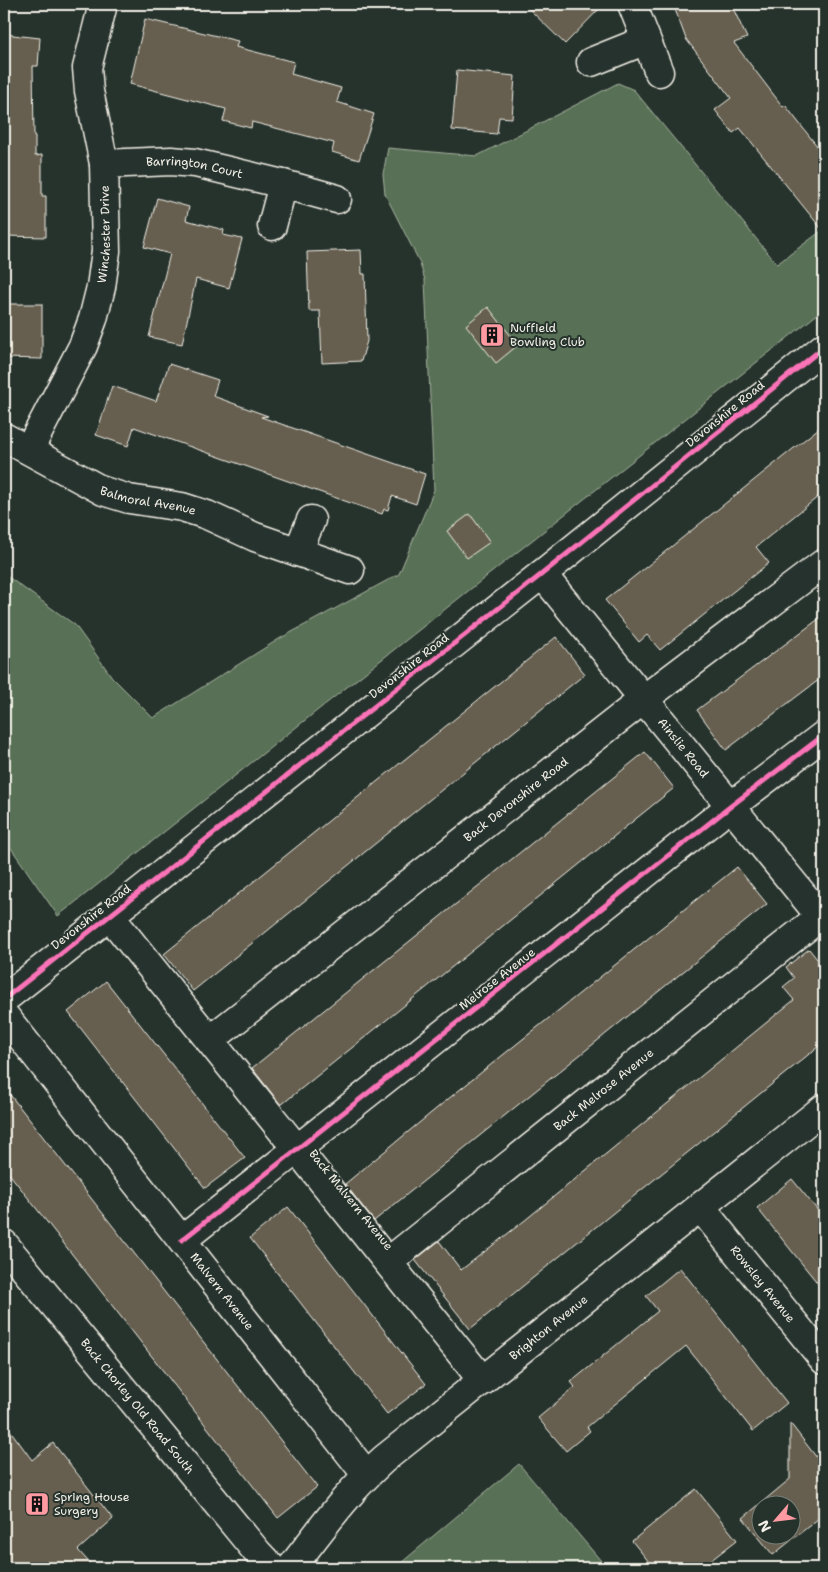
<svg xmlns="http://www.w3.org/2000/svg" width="828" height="1572" viewBox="0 0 828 1572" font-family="'Shantell Sans',sans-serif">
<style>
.green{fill:#597156;stroke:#a6b19f}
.building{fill:#665e50;stroke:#f4f1e8;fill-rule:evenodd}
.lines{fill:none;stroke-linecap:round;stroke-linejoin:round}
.minor-casing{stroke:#f4f1e8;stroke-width:31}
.minor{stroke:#26332d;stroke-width:28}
.cycleway-casing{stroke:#26332d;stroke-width:8}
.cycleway{stroke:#fb73b8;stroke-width:5}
.labels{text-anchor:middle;stroke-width:4;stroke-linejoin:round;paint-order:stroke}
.street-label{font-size:12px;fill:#f4f1e8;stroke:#26332d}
.poi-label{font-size:12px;fill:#f4f1e8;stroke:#26332d;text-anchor:start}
</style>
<rect width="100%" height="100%" fill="#26332d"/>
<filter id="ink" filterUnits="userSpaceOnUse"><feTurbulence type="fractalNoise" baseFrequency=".02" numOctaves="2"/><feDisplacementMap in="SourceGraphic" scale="10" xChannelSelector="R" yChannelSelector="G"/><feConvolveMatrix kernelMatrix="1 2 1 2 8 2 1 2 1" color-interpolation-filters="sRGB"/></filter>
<g filter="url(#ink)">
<!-- green -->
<path class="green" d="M 618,83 L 634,90 L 777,264 L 824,229 L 824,309 L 58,916 L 4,838 L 4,574 L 75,625 L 112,677 L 153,718 L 279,639 L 399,574 L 434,490 L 425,280 L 419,261 L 385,194 L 383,174 L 388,148 L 477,156 Z
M 519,1464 L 607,1568 L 395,1568 Z"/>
<!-- building -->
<path class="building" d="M 524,4 L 604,4 L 565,44 Z
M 673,4 L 731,4 L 747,38 L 734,43 L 783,107 L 785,105 L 824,155 L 824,232 L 740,128 L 733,133 L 715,110 L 731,98 L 686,39 Z
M 145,19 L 238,41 L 236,47 L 294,62 L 291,74 L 341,88 L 337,102 L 374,114 L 359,160 L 332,152 L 334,143 L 252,122 L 251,128 L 223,121 L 226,109 L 130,84 Z
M 4,34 L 40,38 L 38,66 L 33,66 L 34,136 L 35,136 L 35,156 L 42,155 L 42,196 L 46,196 L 46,237 L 4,236 Z
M 457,70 L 515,76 L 512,118 L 499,117 L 497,134 L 452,130 Z
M 157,198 L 189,207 L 186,220 L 224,230 L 223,235 L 242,239 L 229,288 L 196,279 L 182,344 L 149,337 L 170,254 L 144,247 Z
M 361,250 L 362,274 L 365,274 L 367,341 L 361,361 L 322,363 L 320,311 L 309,311 L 307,252 Z
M 4,304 L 42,304 L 42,359 L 4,358 Z
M 488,307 L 518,345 L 496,363 L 466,325 Z
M 169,364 L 218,380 L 213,396 L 268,416 L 261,417 L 425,474 L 416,504 L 392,496 L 388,510 L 384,509 L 382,514 L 134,427 L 128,446 L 96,435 L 112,386 L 156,401 Z
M 824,424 L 824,492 L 756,547 L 769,563 L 660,650 L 647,635 L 639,642 L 605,600 Z
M 470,514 L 490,542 L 467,558 L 447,531 Z
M 824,615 L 824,676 L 726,750 L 697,710 Z
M 556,637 L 585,674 L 193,991 L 164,954 Z
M 645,752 L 674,788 L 281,1105 L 252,1068 Z
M 737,867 L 767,904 L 374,1221 L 345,1184 L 442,1104 Z
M 809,949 L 817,959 L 824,953 L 824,1042 L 470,1329 L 415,1260 L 439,1241 L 461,1270 L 524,1221 L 794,1000 L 783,987 L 794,978 L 786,967 Z
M 106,981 L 245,1158 L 205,1188 L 68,1012 Z
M 4,1087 L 317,1487 L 278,1518 L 4,1167 Z
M 792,1179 L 824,1218 L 824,1291 L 757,1208 Z
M 288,1207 L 426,1384 L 387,1414 L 250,1238 Z
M 680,1268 L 787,1403 L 753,1431 L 686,1346 L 587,1427 L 590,1431 L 566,1451 L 538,1418 L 575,1387 L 571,1382 L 658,1311 L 646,1296 Z
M 4,1422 L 32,1460 L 53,1443 L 113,1519 L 78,1550 L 94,1568 L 4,1568 Z
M 790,1423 L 824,1467 L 824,1514 L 773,1555 L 743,1518 L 790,1479 ZM 760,1504 L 790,1504 L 790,1534 L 760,1534 Z
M 696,1489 L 737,1540 L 701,1568 L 654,1568 L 632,1541 Z"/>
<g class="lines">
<defs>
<g id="minor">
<path d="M 632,4 L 659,72"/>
<path d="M 591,62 L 646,40"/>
<path id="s1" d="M 104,164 L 171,161 L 195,163 L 283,184 L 337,199"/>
<path d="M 272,226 L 283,184"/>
<path id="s2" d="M 4,437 L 103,491 L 129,499 L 182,507 L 207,515 L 255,537 L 350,570"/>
<path id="s3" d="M 29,450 L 83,346 L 93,319 L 101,287 L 106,251 L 104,164 L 89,91 L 87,68 L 103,4"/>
<path d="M 298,552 L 311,520"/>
<path id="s4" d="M 542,574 L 824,921"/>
<path d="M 109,915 L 483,1381"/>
<path d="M 4,999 L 542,574 L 824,347"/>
<path id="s5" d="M 4,1015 L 366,1474"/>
<path id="s6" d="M 210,1040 L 644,699 L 824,563"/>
<path id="s7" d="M 701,1208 L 824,1360"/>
<path d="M 182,1240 L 731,806 L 824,735"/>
<path id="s8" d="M 4,1244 L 257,1552 L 272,1568"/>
<path id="s9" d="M 388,1262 L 821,916"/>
<path id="s10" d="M 291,1568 C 320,1531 348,1491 384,1459 L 824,1108"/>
</g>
</defs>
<!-- minor casing -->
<use href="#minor" class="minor-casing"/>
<!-- minor -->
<use href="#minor" class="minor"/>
<defs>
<path id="cycleway" d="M 4,999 L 542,574 L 824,347
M 182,1240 L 731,806 L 824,735"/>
</defs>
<!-- cycleway casing -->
<use href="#cycleway" class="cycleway-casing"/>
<!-- cycleway -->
<use href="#cycleway" class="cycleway"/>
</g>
</g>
<!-- icons -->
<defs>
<symbol id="building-square" viewBox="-11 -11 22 22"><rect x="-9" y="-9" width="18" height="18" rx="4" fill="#ff9aa2" stroke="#26332d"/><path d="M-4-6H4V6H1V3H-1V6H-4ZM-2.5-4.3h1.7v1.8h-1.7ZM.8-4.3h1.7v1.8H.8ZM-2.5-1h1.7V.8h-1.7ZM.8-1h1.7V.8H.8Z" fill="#111"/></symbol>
</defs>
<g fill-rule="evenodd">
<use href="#building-square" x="478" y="321" width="28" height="28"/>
<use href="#building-square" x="23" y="1490" width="28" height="28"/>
</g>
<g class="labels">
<!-- street labels -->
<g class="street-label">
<text dy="4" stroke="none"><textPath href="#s1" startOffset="91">Barrington Court</textPath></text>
<text dy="4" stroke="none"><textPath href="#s3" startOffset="232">Winchester Drive</textPath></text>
<text transform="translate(725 414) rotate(-39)" y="4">Devonshire Road</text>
<text dy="4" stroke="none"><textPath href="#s2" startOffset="159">Balmoral Avenue</textPath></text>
<text transform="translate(409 666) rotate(-38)" y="4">Devonshire Road</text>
<text dy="4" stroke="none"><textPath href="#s4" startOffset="224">Ainslie Road</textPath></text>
<text dy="4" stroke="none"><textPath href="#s6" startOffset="389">Back Devonshire Road</textPath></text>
<text transform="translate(91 917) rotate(-38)" y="4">Devonshire Road</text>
<text transform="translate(497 979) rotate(-38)" y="4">Melrose Avenue</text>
<text dy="4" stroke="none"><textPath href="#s9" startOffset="276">Back Melrose Avenue</textPath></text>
<text transform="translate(351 1200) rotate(51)" y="4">Back Malvern Avenue</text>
<text dy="4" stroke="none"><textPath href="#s7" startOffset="98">Rowsley Avenue</textPath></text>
<text dy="4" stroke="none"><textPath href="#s5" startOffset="352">Malvern Avenue</textPath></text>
<text dy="4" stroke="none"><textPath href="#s10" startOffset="354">Brighton Avenue</textPath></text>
<text dy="4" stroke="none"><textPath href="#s8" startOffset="210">Back Chorley Old Road South</textPath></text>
</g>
<!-- poi labels -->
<g class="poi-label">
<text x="510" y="332">Nuffield<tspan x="510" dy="14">Bowling Club</tspan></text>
<text x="54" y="1501">Spring House<tspan x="54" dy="14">Surgery</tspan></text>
</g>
</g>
<!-- margin -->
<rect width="828" height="1572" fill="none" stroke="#26332d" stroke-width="20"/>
<rect x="10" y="10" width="808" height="1552" fill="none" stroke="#f4f1e8" stroke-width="2" filter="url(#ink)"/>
<!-- north arrow -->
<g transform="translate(776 1520) rotate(242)"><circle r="24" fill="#26332d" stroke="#787f78"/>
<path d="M0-4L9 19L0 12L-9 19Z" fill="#ff9aa2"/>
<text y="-8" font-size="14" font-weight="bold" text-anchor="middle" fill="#f4f1e8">N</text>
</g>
</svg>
